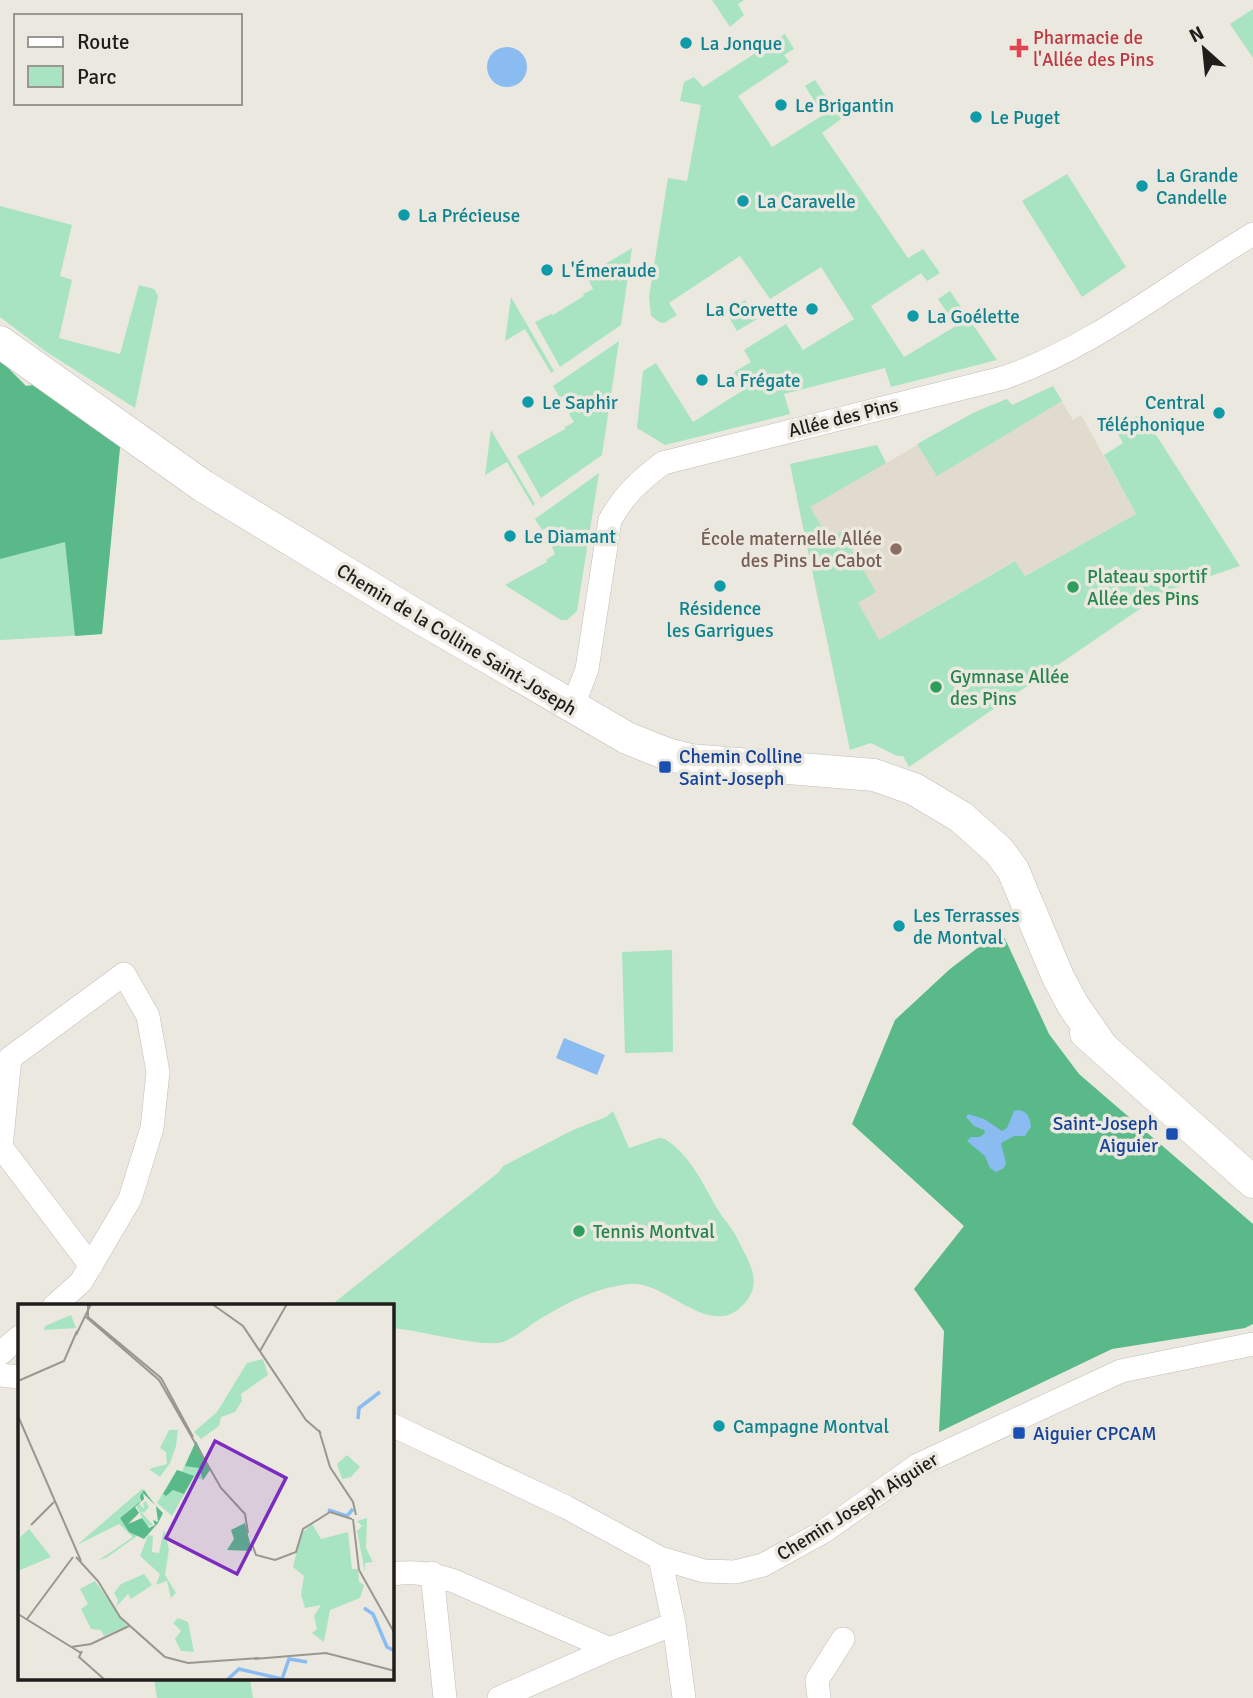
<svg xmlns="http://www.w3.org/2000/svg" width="1253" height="1698" viewBox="0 0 1253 1698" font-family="Signika,sans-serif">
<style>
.built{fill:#e0dbcc}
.green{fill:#a8e4c1}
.forest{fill:#5ab989}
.water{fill:#8abcf1}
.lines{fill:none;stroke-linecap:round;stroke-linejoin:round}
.street-casing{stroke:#c0bdb5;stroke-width:24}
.secondary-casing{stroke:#c0bdb5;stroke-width:33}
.street{stroke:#fff;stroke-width:23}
.secondary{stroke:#fff;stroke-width:32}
.culture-dot{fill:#0f9aa8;stroke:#ebe8e0;stroke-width:2.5}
.health-dot{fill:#e0444e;stroke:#ebe8e0;stroke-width:2.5}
.education-dot{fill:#8d6e63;stroke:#ebe8e0;stroke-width:2.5}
.leisure-dot{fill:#2e9e5b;stroke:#ebe8e0;stroke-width:2.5}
.transit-dot{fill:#1a4fb4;stroke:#ebe8e0;stroke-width:2.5}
.labels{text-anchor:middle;stroke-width:7;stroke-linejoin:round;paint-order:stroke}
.health-label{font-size:19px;fill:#be3a42;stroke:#ebe8e0;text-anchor:start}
.culture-label{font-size:19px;fill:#0d838f;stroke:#ebe8e0;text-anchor:start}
.street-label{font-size:19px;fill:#1f1e1b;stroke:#ebe8e0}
.education-label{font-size:19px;fill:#785e54;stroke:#ebe8e0;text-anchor:end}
.leisure-label{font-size:19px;fill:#27864d;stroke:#ebe8e0;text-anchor:start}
.transit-label{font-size:19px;fill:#164399;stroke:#ebe8e0;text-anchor:start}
.inset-river{fill:none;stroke:#8abcf1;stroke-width:3.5}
.inset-road{fill:none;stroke:#999791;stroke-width:2}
.view{fill:#7b2cbf;fill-opacity:0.15;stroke:#7b2cbf;stroke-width:3.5}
.inset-edge{fill:none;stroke:#1f1e1b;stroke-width:3.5}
</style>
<rect width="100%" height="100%" fill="#ebe8e0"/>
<!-- built -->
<path class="built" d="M 1053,386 L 1073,420 L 1081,415 L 1136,514 L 1024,576 L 1014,561 L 879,640 L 823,624 L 790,464 L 877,445 L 886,463 L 975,412 L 1007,399 L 1012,405 Z"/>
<!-- green -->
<path class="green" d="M 712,0 L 744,0 L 738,4 L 744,15 L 730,27 Z
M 1253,9 L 1253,58 L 1230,24 Z
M 785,34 L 794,49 L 784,55 L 789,62 L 738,96 L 772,147 L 823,115 L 805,86 L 815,80 L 841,119 L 822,133 L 908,258 L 923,249 L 940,273 L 927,281 L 921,273 L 871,306 L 904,357 L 956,326 L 938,299 L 950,291 L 997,360 L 891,387 L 885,368 L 784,394 L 790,414 L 665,445 L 637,428 L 643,371 L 656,363 L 693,422 L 745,389 L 734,372 L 751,362 L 744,350 L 786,324 L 803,350 L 854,319 L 821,267 L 770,299 L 740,256 L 669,303 L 677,315 L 664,323 L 659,322 L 651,316 L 649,297 L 668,178 L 687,181 L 701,105 L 680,101 L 684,82 L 694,77 L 703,87 Z
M 1067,174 L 1126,267 L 1082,297 L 1022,201 Z
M 0,206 L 72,225 L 60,276 L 72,280 L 59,338 L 120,354 L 139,285 L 154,289 L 158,296 L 135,408 L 45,351 L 0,317 Z
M 632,248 L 621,325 L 560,367 L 535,322 L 551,314 L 553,315 L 584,296 L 583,294 L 593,289 L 589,281 L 593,278 L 590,273 Z
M 511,297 L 554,371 L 551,373 L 525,329 L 505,341 Z
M 745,300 L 757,319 L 737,331 L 726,312 Z
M 619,341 L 602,455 L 541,498 L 517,456 L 565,429 L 565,427 L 574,422 L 569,414 L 574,410 L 565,395 L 560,398 L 553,386 Z
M 0,360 L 26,386 L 34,385 L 121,437 L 102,634 L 0,640 Z
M 1053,386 L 1062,401 L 937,476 L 917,444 L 975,412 L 1007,399 L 1012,405 Z
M 1142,413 L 1240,566 L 1166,591 L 909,767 L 903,756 L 897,756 L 871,743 L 850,750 L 790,464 L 877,445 L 886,463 L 810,507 L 829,539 L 841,532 L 876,592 L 858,603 L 879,640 L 1015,561 L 1025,576 L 1136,514 L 1104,455 L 1123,443 L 1115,429 Z
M 491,430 L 535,504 L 533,506 L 507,462 L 485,475 Z
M 599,473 L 577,611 L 567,620 L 561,620 L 505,585 L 547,562 L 546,560 L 555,554 L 552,547 L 556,543 L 547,528 L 542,530 L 535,519 Z
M 672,950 L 673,1052 L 625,1053 L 622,952 Z
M 613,1111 L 629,1148 L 659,1138 L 665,1139 C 691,1156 703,1184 718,1210 C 724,1220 731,1226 736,1236 C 747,1260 765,1281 744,1304 C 713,1339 673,1289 638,1284 C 632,1283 623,1285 617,1286 C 587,1291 560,1307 535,1322 C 525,1329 514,1338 503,1342 C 482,1348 419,1330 392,1328 L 392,1306 L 330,1306 L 499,1172 L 503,1166 L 573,1130 L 606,1117 Z
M 154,1679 L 250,1679 L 253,1698 L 157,1698 Z"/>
<!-- forest -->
<path class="forest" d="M 0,360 L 26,386 L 34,385 L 121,437 L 102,634 L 75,636 L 65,542 L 0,559 Z
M 1001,930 L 1049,1034 L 1079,1074 L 1253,1224 L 1253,1324 L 1245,1328 L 1112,1349 L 939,1432 L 944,1331 L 914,1289 L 964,1226 L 852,1124 L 895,1020 L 950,969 Z"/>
<!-- water -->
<path class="water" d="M487 67a20 20 0 1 1 40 0a20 20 0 1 1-40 0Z
M 564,1038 L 605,1055 L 597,1075 L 556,1058 Z
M 1018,1110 C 1028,1111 1030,1118 1031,1127 L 1025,1136 L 1014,1136 L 1001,1143 L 1006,1163 L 1004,1168 L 996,1172 L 990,1168 L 985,1156 L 967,1141 L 971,1137 L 980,1137 L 985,1133 L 984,1130 L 974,1126 L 966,1117 L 968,1114 L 984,1119 L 1002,1131 L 1007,1128 L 1014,1111 Z"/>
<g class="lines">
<defs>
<path id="street" d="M 573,706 L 587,669 L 610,520 C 625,494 639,481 663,463 L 1003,378 C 1094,347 1171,283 1253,234
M 54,1306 L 81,1282 L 130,1199 L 152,1128 L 158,1072 L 148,1016 L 124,974 L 10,1058 L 1,1147 L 91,1266
M 0,1354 L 19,1337
M 0,1375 L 19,1377
M 392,1425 L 566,1507 L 660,1558 L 704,1571 L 735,1572 L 763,1565 L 823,1532 L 918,1465 L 1121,1371 L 1253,1344
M 660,1558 L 674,1624 L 684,1698
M 432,1573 L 445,1698
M 392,1574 C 415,1571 432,1574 454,1581 L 610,1649
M 499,1698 L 610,1649 L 674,1624
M 819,1698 L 817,1680 L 843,1639"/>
<path id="secondary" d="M 0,342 L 203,486 L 417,616 L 627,738 L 667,754 L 690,760 L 874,775 L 914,789 L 961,817 L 999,851 L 1013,870 L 1058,977 L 1073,1005 L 1102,1047
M 1086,1033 L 1253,1182"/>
</defs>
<!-- street casing -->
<use href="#street" class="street-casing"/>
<!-- secondary casing -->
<use href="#secondary" class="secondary-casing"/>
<!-- street -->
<use href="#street" class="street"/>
<!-- secondary -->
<use href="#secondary" class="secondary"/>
</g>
<!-- markers -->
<g class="culture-dot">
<circle cx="686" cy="43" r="7"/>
<circle cx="781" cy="105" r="7"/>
<circle cx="976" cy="117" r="7"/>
<circle cx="1142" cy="186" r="7"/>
<circle cx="743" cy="201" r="7"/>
<circle cx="404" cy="215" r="7"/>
<circle cx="547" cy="270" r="7"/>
<circle cx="812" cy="309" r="7"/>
<circle cx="913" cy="316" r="7"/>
<circle cx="702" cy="380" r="7"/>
<circle cx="528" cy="402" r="7"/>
<circle cx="1219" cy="413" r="7"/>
<circle cx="510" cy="536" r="7"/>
<circle cx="720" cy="586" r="7"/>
<circle cx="899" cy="926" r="7"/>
<circle cx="719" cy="1426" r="7"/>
</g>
<path class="health-dot" d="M1015.5 37.5h7v7h7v7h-7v7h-7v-7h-7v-7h7z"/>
<circle class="education-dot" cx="896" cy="549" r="7"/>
<g class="leisure-dot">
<circle cx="1073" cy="587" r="7"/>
<circle cx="936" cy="687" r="7"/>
<circle cx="579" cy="1231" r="7"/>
</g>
<g class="transit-dot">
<rect x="658" y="760" width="14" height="14" rx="3.5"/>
<rect x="1165" y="1127" width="14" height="14" rx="3.5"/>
<rect x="1012" y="1426" width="14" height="14" rx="3.5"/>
</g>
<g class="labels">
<!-- health labels -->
<g class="health-label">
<text x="1033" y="44">Pharmacie de<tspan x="1033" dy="22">l'Allée des Pins</tspan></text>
</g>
<!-- culture labels -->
<g class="culture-label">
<text x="700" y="50">La Jonque</text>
<text x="795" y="112">Le Brigantin</text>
<text x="990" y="124">Le Puget</text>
<text x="1156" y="182">La Grande<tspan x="1156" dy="22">Candelle</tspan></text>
<text x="757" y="208">La Caravelle</text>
<text x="418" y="222">La Précieuse</text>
<text x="561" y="277">L'Émeraude</text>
<text x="798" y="316" text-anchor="end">La Corvette</text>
<text x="927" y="323">La Goélette</text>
<text x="716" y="387">La Frégate</text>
<text x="542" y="409">Le Saphir</text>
<text x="1205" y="409" text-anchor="end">Central<tspan x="1205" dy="22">Téléphonique</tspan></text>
<text x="524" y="543">Le Diamant</text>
<text x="720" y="615" text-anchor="middle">Résidence<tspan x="720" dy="22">les Garrigues</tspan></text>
<text x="913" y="922">Les Terrasses<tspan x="913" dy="22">de Montval</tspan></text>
<text x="733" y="1433">Campagne Montval</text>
</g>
<!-- street labels -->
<g class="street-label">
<text transform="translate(843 417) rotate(-14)" y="7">Allée des Pins</text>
<text transform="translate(457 639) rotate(31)" y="7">Chemin de la Colline Saint-Joseph</text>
<text transform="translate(857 1506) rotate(-32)" y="7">Chemin Joseph Aiguier</text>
</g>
<!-- education labels -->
<g class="education-label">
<text x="882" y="545">École maternelle Allée<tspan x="882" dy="22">des Pins Le Cabot</tspan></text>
</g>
<!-- leisure labels -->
<g class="leisure-label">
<text x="1087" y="583">Plateau sportif<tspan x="1087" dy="22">Allée des Pins</tspan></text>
<text x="950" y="683">Gymnase Allée<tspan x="950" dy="22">des Pins</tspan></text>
<text x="593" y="1238">Tennis Montval</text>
</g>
<!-- transit labels -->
<g class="transit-label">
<text x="679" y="763">Chemin Colline<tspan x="679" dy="22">Saint-Joseph</tspan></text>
<text x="1158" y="1130" text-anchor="end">Saint-Joseph<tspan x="1158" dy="22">Aiguier</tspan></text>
<text x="1033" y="1440">Aiguier CPCAM</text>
</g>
</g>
<!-- overview -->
<g transform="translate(18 1304)">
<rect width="376" height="376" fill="#ebe8e0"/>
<path d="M 53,11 L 58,24 L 26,26 L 27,22 ZM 245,55 L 250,71 L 223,90 L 224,97 L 217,108 L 203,113 L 201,122 L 183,135 L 176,128 L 199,108 L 229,59 ZM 151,126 L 160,126 L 158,142 L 152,159 L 142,173 L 131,165 L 149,160 L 148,148 L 142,144 ZM 178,137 L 192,166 L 185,176 L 176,173 L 154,212 L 139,199 L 159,166 L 164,167 ZM 329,151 L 342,163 L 333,173 L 324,175 L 319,160 ZM 124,185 L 126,186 L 121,199 L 126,205 L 125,199 L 128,197 L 131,203 L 126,209 L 122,207 L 135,221 L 129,223 L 118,201 L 102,214 L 119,232 L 88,254 L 81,256 L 115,233 L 101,220 L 59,241 ZM 349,214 L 348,244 L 355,258 L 347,259 L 347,268 L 339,227 L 344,222 L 339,217 ZM 294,220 L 303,235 L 330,228 L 334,265 L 340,265 L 341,278 L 346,281 L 342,294 L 312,306 L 306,338 L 294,329 L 299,325 L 296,312 L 303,301 L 287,304 L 283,291 L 286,272 L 275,263 L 283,230 ZM 11,225 L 33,253 L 0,267 L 0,235 ZM 146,225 L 151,245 L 147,271 L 158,289 L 153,294 L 149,277 L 138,281 L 142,270 L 122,252 L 130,231 L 135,232 L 134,248 L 141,249 ZM 126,270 L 134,281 L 113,295 L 110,290 L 98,303 L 100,296 L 96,289 L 103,280 ZM 77,277 L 109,322 L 86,332 L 83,326 L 73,325 L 63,305 L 70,300 L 62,285 ZM 160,314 L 170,318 L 176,348 L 163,347 L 157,335 L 163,327 L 155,319 Z" fill="#a8e4c1"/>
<path d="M 178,137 L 192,166 L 185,176 L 181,164 L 167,162 ZM 159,166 L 176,172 L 166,190 L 155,186 L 148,192 L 145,190 ZM 126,186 L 137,201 L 125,189 L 126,195 L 117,203 L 121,209 L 110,220 L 124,214 L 131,224 L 137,221 L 135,216 L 140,218 L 138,202 L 145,209 L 140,219 L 126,235 L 111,228 L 102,214 L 123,197 L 122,192 ZM 227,219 L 234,247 L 209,246 L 216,235 L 213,226 Z" fill="#5ab989"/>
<path class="inset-river" d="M 340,115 L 341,104 L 362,88M 310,206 L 329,212 L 335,205M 346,304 L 355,310 L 369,343 L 377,347M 209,376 L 221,365 L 264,375 L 271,355 L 289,358"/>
<path class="inset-road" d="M 70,0 L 70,13 L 143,74 L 175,133M 194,0 L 225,22 L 288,116 L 303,129M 68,13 L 141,76 L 203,184 L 227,210 L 230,229M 58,31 L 73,0M 242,47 L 269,0M 0,77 L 46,57 L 59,27M 0,112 L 63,257M 301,126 L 312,163 L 335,198 L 338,211M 335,215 L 341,266 L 377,330M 13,221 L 36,198M 234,240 L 238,251 L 257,256 L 278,248 L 285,225 L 312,208 L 334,215M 58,253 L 80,277 L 102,313 L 147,353 L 170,359 L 241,354M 0,310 L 63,349M 9,315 L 55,253M 53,343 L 73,340 L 111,322M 64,347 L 61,353 L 87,376M 236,355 L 308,349 L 377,367"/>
<path class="view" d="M 197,137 L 268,174 L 219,270 L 148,234 Z"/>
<rect width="376" height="376" class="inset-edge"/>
</g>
<!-- legend -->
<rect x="14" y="14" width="228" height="91" fill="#ebe8e0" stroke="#999791" stroke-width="2"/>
<rect x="28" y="37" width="35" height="10" fill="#ffffff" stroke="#999791" stroke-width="2"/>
<text x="77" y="49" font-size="21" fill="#1f1e1b">Route</text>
<rect x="28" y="66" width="35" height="21" fill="#a8e4c1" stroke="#999791" stroke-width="2"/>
<text x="77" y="84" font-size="21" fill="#1f1e1b">Parc</text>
<!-- north arrow -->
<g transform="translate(1204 49) rotate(333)" stroke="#ebe8e0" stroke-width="5" paint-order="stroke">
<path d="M0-5L12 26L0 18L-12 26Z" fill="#1f1e1b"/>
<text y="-10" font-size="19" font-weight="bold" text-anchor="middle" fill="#1f1e1b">N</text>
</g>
</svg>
